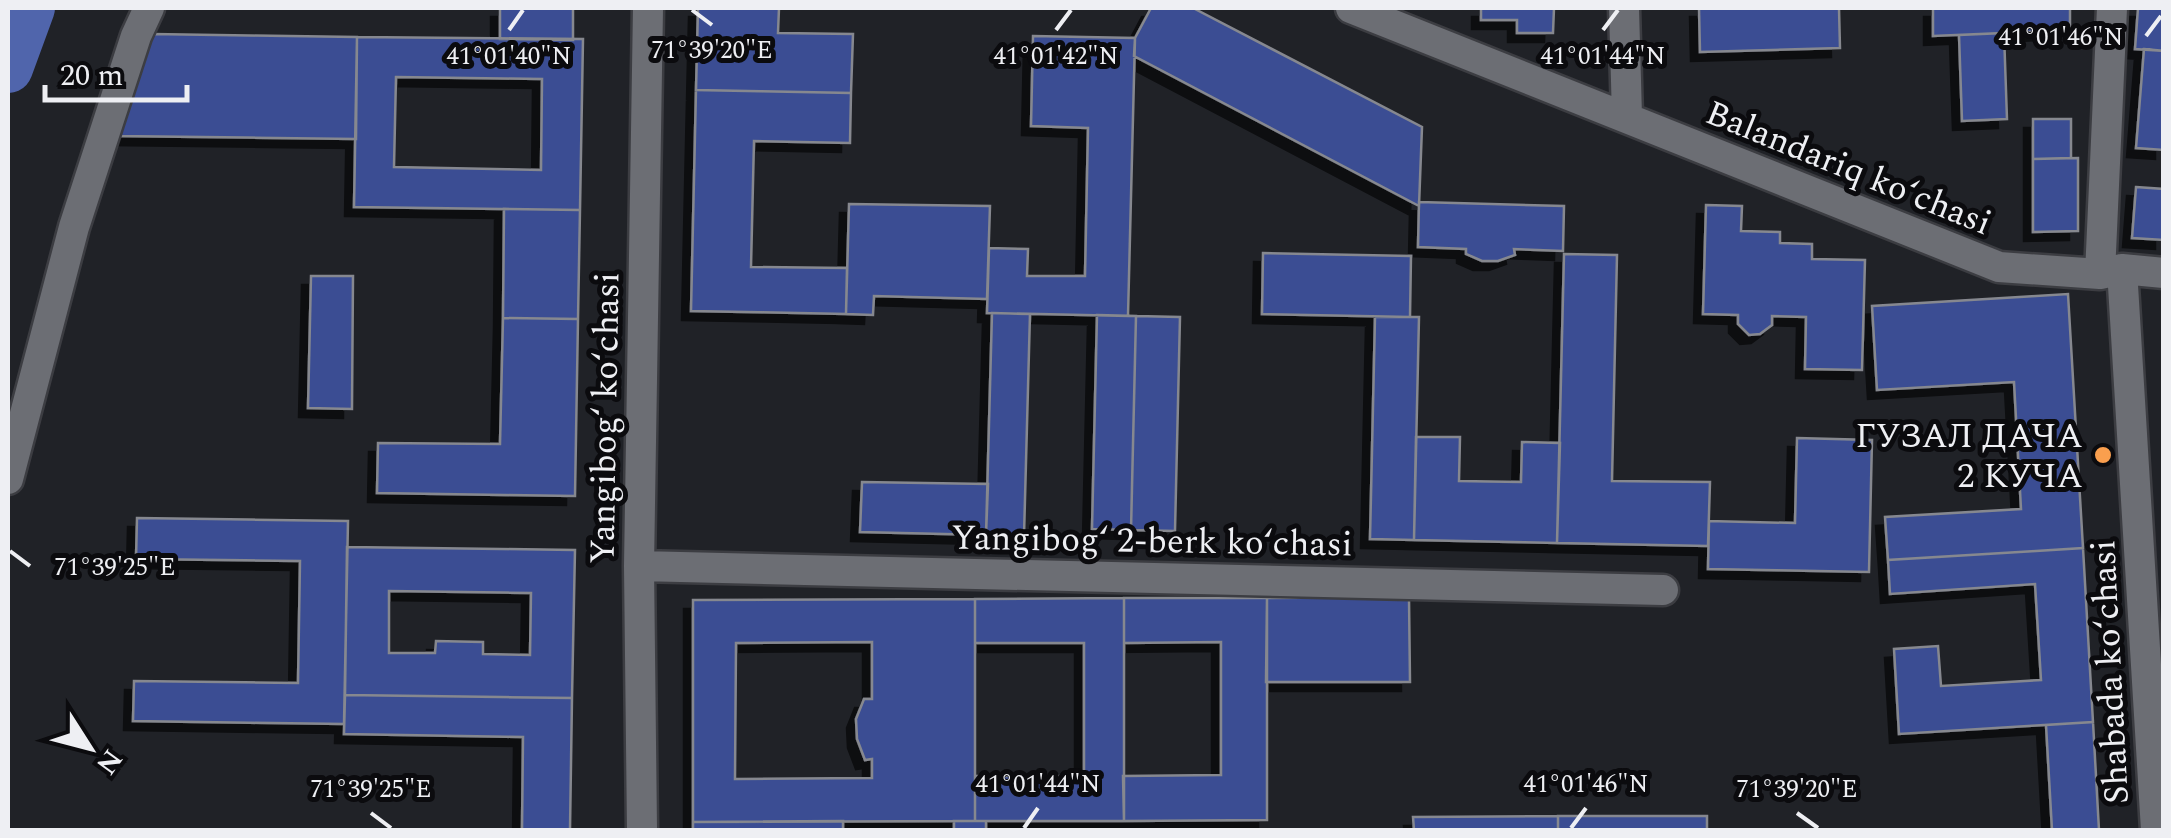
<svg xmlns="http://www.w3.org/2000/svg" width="2171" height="838" viewBox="0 0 2171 838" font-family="Spectral,serif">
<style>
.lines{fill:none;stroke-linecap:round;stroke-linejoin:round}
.canal{stroke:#5065ac;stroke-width:50}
.building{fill:#3b4e93;stroke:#86888f;stroke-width:2.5;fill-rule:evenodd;filter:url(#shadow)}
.minor-casing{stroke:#3c3d42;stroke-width:35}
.minor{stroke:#6c6e74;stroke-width:30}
.ticks{fill:none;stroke:#eeeff3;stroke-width:4}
.poi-dot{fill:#fa9f4e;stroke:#0b0b0e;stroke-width:4}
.labels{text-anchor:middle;stroke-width:10;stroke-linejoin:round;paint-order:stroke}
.street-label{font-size:35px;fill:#eeeff3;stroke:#0b0b0e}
.poi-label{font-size:35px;fill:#eeeff3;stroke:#0b0b0e;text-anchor:end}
.ticks-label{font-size:25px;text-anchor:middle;fill:#eeeff3;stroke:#0b0b0e;stroke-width:10;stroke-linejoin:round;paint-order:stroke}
</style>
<defs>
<filter id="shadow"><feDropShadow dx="-9" dy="9" stdDeviation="0" flood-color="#0009"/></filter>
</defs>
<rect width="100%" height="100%" fill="#202227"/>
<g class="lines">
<!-- canal -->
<path class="canal" d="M 8,68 L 30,8"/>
</g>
<!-- building -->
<path class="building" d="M 500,8 L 573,8 L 573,40 L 500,39 Z
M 698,8 L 779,8 L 778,33 L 853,34 L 851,93 L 696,90 Z
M 1151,8 L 1193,8 L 1422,127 L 1419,206 L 1134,56 L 1135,38 Z
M 1481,8 L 1554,8 L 1553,33 L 1517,33 L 1517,20 L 1481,20 Z
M 1699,8 L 1839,8 L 1840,48 L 1700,52 Z
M 1933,8 L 2070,8 L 2070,30 L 1933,36 Z
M 2138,8 L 2164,8 L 2164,51 L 2135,49 Z
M 2004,33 L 2007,119 L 1962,121 L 1959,35 Z
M 152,34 L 357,37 L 356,139 L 117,136 Z
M 1033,36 L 1135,38 L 1128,316 L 987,313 L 989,248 L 1028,249 L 1027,276 L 1085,276 L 1088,128 L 1031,126 Z
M 357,37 L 583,39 L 580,210 L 354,207 ZM 396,77 L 542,79 L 541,170 L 394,167 Z
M 2144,49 L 2164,51 L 2164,150 L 2136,148 Z
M 696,90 L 851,93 L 850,143 L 754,141 L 751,267 L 847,268 L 846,314 L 691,311 Z
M 2033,119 L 2071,119 L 2071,158 L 2033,159 Z
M 2078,158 L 2078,231 L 2033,232 L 2033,159 Z
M 2136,187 L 2164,189 L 2164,240 L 2132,238 Z
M 1419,202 L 1564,206 L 1563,251 L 1514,249 L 1515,255 L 1498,261 L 1482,261 L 1466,254 L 1466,249 L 1418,247 Z
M 849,204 L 990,206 L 987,299 L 874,296 L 873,315 L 846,314 Z
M 1706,205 L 1742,206 L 1741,231 L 1780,232 L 1780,243 L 1812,244 L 1812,259 L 1865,260 L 1862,370 L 1805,369 L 1806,317 L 1772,316 L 1772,325 L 1760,334 L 1749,335 L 1738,324 L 1738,315 L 1703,314 Z
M 504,209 L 580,210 L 578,319 L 503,318 Z
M 1263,253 L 1411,256 L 1410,317 L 1262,314 Z
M 1564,254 L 1617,255 L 1612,481 L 1710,482 L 1708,546 L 1557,543 Z
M 311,276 L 353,276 L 352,409 L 308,408 Z
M 2068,294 L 2083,548 L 1888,560 L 1885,517 L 2021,509 L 2014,382 L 1877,390 L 1872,306 Z
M 992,313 L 1030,314 L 1024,536 L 986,535 Z
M 1097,315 L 1136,316 L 1131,530 L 1092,529 Z
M 1136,316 L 1180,317 L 1175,531 L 1131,530 Z
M 1375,317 L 1419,317 L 1414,540 L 1370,539 Z
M 503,318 L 578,319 L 575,496 L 377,493 L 378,443 L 500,444 Z
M 1416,437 L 1460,437 L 1459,481 L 1521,482 L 1522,442 L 1560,443 L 1557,543 L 1414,540 Z
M 1797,438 L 1872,440 L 1869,572 L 1708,569 L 1709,521 L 1795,523 Z
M 862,482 L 988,484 L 986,535 L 860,532 Z
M 137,518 L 348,521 L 344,724 L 133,721 L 134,681 L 298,683 L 300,561 L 136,559 Z
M 347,547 L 575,550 L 572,698 L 345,695 ZM 389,591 L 531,593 L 530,655 L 483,654 L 483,642 L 436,641 L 435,653 L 389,653 Z
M 2083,548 L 2093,722 L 1899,734 L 1894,649 L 1938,646 L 1941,686 L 2041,680 L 2035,584 L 1890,594 L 1888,560 Z
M 1409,597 L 1410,682 L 1266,682 L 1267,598 Z
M 1124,598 L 1267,598 L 1267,820 L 1124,821 L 1123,776 L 1221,775 L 1221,642 L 1124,643 Z
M 1124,598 L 1124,821 L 975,821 L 975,776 L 1084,776 L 1084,643 L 975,643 L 975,599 Z
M 975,599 L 975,821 L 693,822 L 693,600 ZM 872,642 L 872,699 L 864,699 L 856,719 L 857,739 L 865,760 L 872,759 L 872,778 L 735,779 L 736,643 Z
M 345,695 L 572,698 L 570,830 L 522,830 L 523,737 L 344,734 Z
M 2093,722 L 2099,830 L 2052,830 L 2046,725 Z
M 1558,816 L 1558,830 L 1414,830 L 1413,817 Z
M 1558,816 L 1707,816 L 1707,830 L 1558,830 Z
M 843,821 L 843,830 L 693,830 L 693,822 Z
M 954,821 L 986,821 L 986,830 L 954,830 Z"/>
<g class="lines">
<defs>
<path id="minor" d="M 1351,8 L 1999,267 L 2100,274 L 2122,269 L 2164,273
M 1624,8 L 1627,117
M 2122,269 L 2156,830
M 2100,274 L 2112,8
M 8,479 L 74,227 L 136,36 L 149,8
M 639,566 L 1663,590
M 642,830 L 639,566 L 648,8"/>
</defs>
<!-- minor casing -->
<use href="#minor" class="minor-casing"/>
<!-- minor -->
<use href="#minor" class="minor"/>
</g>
<!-- ticks -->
<path class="ticks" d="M 692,10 L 712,25M 509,30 L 523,10M 1056,30 L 1071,10M 1603,30 L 1618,10M 2146,36 L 2161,16M 10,551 L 30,566M 371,813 L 391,828M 1797,813 L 1818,828M 1024,828 L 1038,808M 1571,828 L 1586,808"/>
<!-- markers -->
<circle class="poi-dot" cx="2103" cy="455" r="10"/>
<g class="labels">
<!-- street labels -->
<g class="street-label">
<text transform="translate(1849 167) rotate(22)" y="12">Balandariq koʻchasi</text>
<text transform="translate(604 418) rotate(-89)" y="12">Yangibogʻ koʻchasi</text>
<text transform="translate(1152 540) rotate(1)" y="12">Yangibogʻ 2-berk koʻchasi</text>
<text transform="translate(2109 672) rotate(-93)" y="12">Shabada koʻchasi</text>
</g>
<!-- poi labels -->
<g class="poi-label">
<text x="2083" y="447">ГУЗАЛ ДАЧА<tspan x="2083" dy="40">2 КУЧА</tspan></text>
</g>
</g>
<g class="ticks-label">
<text x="2061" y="45">41°01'46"N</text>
<text x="712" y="58">71°39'20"E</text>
<text x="509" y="64">41°01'40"N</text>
<text x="1056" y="64">41°01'42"N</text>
<text x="1603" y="64">41°01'44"N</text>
<text x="115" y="575">71°39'25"E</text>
<text x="1038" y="792">41°01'44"N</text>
<text x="1586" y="792">41°01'46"N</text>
<text x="371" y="797">71°39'25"E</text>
<text x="1797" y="797">71°39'20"E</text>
</g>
<!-- border -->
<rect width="2171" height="838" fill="none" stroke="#eeeff3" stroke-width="20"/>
<!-- north arrow -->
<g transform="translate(90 748) rotate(126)" stroke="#0b0b0e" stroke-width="8" paint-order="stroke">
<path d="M0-8L18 38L0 25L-18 38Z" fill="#eeeff3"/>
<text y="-15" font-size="28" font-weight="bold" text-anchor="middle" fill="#eeeff3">N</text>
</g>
<!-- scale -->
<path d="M45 85v15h142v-15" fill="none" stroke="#eeeff3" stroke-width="5"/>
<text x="60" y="85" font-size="30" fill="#eeeff3" stroke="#0b0b0e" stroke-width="8" paint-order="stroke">20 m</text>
</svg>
